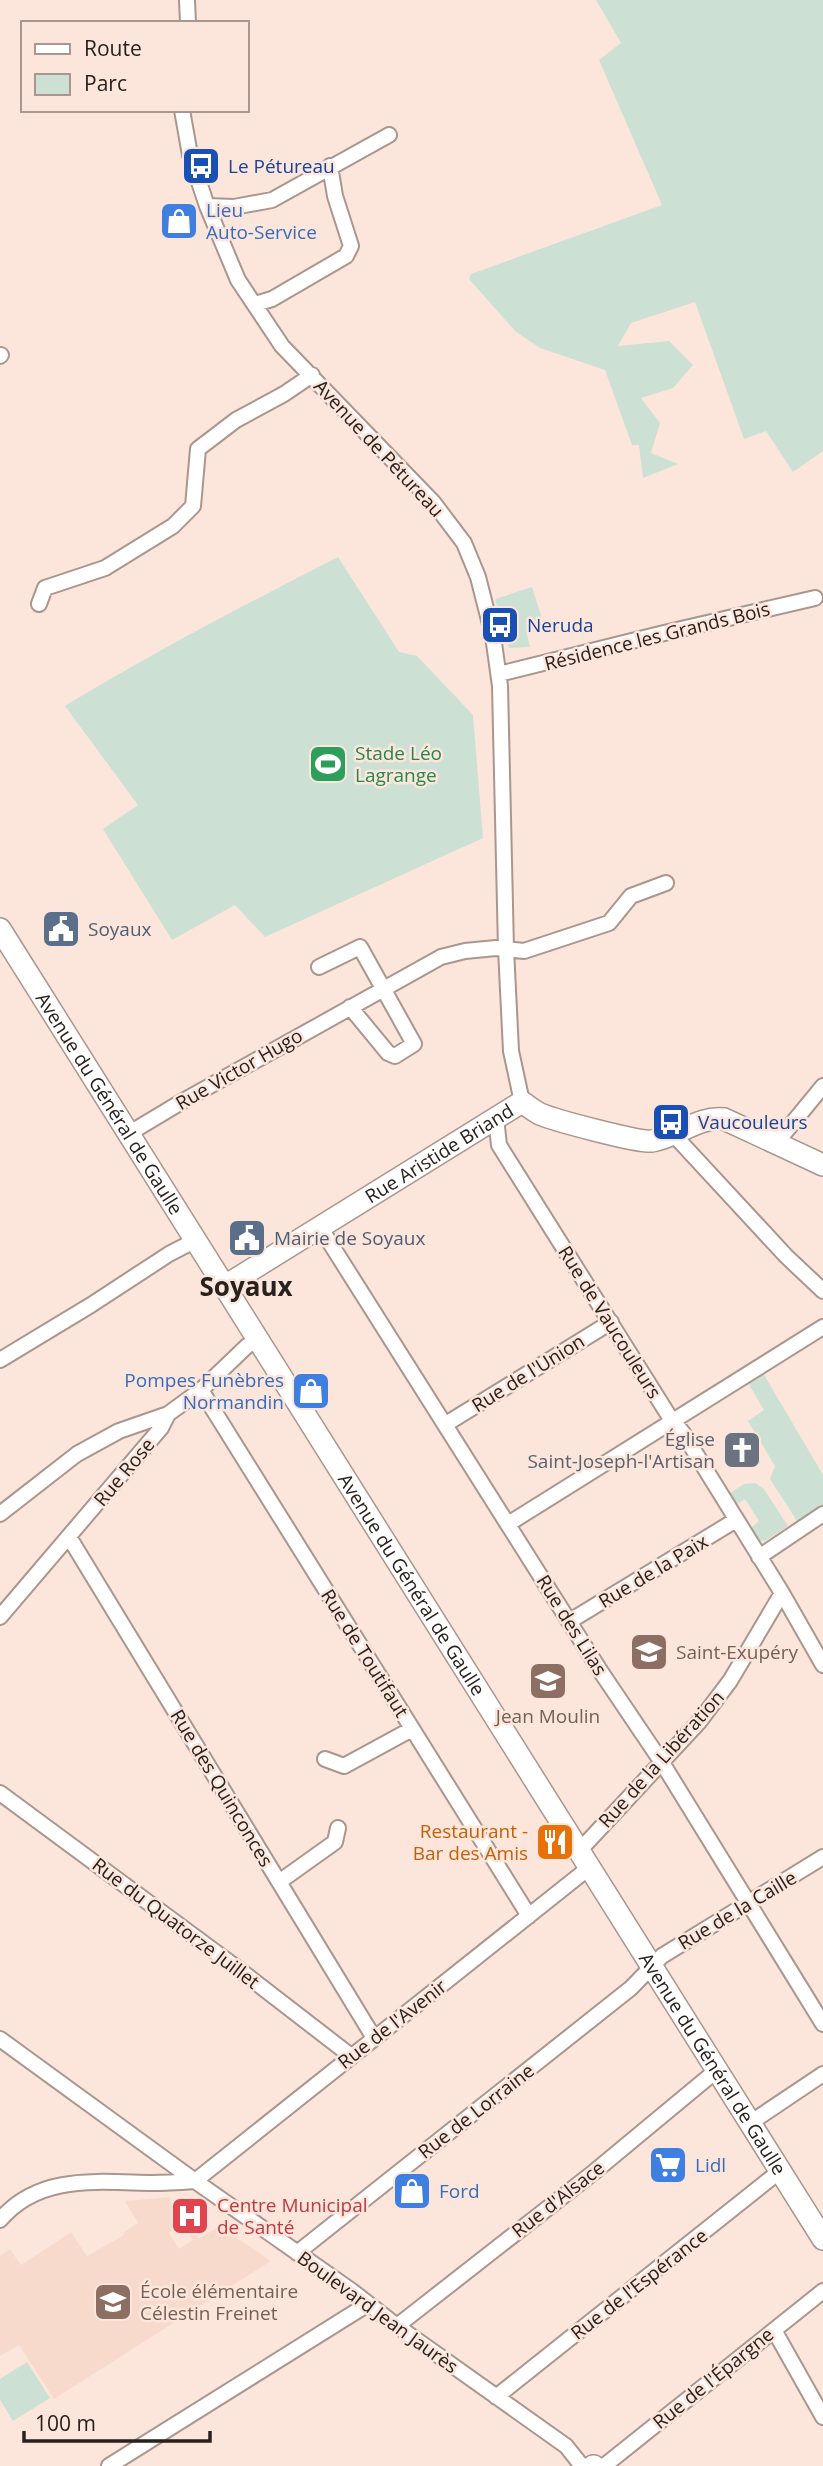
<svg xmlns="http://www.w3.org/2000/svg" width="823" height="2466" viewBox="0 0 823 2466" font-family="'Open Sans',sans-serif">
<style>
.built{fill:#f8dacd}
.green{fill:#cce0d4}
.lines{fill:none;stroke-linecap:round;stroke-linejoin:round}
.street-casing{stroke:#aa968c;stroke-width:18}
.secondary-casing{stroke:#aa968c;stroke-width:24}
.street{stroke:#fff;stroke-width:14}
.secondary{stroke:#fff;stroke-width:21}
.labels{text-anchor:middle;stroke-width:5;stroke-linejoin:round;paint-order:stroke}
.transit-label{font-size:19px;fill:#164399;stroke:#fce6dc;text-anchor:start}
.shop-label{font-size:19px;fill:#366cbe;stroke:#fce6dc;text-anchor:start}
.street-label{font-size:19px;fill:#28211d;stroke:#fce6dc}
.leisure-label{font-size:19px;fill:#27864d;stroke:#fce6dc;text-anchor:start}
.service-label{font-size:19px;fill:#4e5e75;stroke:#fce6dc;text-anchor:start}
.worship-label{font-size:19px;fill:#5b616d;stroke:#fce6dc;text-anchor:end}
.education-label{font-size:19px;fill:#785e54;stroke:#fce6dc;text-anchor:start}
.food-label{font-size:19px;fill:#c56008;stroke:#fce6dc;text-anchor:end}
.health-label{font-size:19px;fill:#be3a42;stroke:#fce6dc;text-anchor:start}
.district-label{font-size:26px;font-weight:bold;fill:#28211d;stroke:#fce6dc}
</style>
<rect width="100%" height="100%" fill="#fce6dc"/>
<!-- built -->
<path class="built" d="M 170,2197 L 175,2229 L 169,2233 L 179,2249 L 193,2240 L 188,2232 L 193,2229 L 199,2239 L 219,2226 L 271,2261 L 54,2399 L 19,2345 L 0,2356 L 0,2256 L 10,2249 L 21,2265 L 71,2232 L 87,2256 L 124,2235 L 123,2233 L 138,2223 L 125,2201 Z"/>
<!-- green -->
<path class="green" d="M 596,0 L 823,0 L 823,451 L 793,472 L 766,431 L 744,439 L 695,302 L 631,323 L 618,346 L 669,341 L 693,365 L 673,388 L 641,398 L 660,423 L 651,453 L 678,464 L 643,478 L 639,445 L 632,445 L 605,370 L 540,348 L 515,331 L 469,279 L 471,274 L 662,205 L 599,60 L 621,43 Z
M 338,557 L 399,652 L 417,656 L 473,715 L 483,838 L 265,937 L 235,905 L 172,940 L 103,829 L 138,805 L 65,706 C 154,652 246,604 338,557 Z
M 532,587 L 545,628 L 527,634 L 530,647 L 509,648 L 495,599 Z
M 763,1373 L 823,1475 L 823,1505 L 797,1521 L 770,1479 L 775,1466 L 748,1421 L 764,1410 L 748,1383 Z
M 755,1483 L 764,1489 L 788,1526 L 765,1541 L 757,1540 L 750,1529 L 759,1521 L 745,1499 L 737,1504 L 730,1493 L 744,1484 Z
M 27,2362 L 50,2398 L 13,2421 L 0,2400 L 0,2379 Z"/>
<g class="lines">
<defs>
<path id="street" d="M 187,0 L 188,23
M 182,110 L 190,155 L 207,206 L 238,280 L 282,346 L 433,502 L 464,543 L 478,577 L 493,636 L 500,686 L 506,949 L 511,1051 L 522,1102
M 207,206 L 234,207 L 272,200 L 389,135
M 255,304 L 272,299 L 346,256 L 351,246 L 335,196 L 330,166
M 0,356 L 1,355
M 39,604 L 45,588 L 105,568 L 173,526 L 193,506 L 198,449 L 236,420 L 284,394 L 312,375
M 499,674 L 660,634 L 815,598
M 319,967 L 360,947 L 414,1044 L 395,1056 L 388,1053 L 350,1007
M 496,1118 L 499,1145 L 669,1416 L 683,1433 L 782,1593 L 823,1665
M 673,1134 L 786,1256 L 823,1291
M 131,1135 L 138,1128 L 183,1101 L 441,957 L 465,951 L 496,948 L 524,951 L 609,923 L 631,896 L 666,883
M 777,1142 L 823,1086
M 320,1227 L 601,1672 L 661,1761 L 823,2024
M 0,1360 L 91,1305 L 169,1254 L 196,1240
M 201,1390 L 529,1916
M 446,1424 L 611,1322
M 0,1514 L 77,1454 L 119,1431 L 168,1414
M 508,1524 L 823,1327
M 69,1537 L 374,2038
M 759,1557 L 823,1514
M 0,1617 L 161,1428 L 168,1414 L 201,1390 L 247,1346 L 259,1339
M 570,1621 L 736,1520
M 325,1759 L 344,1766 L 412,1729
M 0,1793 L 241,1971 L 351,2056
M 580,1850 L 699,1722 L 730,1681 L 782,1593
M 279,1882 L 335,1842 L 338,1828
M 0,2039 L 195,2181 L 352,2291 L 397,2326 L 566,2446 L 582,2466
M 750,2123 L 823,2074
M 195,2181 L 590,1867
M 0,2220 C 39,2174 97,2182 152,2183 C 166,2183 181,2182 195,2181
M 297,2253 L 631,1988 L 662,1956 L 823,1857
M 397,2326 L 594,2172 L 717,2070
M 774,2330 L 823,2417
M 496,2397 L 780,2171
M 109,2466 L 368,2304
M 604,2466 L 823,2291"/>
<g id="secondary">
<path id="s1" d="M 0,929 L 823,2239"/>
<path id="s2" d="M 225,1286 L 522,1102 C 528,1106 534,1111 540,1114 C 554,1120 639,1143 652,1141 C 677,1137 698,1116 724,1119 L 823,1165"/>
<path d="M 593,2466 L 594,2466"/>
</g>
</defs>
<!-- street casing -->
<use href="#street" class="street-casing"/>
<!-- secondary casing -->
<use href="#secondary" class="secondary-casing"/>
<!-- street -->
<use href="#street" class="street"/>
<!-- secondary -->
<use href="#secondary" class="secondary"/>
</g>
<!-- icons -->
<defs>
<symbol id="bus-square" viewBox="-11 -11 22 22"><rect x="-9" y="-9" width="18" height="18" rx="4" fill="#1a4fb4" stroke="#fce6dc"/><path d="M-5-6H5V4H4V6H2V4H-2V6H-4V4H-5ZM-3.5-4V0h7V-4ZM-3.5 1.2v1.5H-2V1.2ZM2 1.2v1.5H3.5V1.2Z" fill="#fff"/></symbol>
<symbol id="shop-square" viewBox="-11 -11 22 22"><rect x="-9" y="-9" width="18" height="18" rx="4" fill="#3f7fe0" stroke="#fce6dc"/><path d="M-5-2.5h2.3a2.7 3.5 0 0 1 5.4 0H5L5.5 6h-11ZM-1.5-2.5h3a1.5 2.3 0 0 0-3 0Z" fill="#fff"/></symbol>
<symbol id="stadium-square" viewBox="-11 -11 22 22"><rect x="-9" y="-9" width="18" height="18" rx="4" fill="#2e9e5b" stroke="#fce6dc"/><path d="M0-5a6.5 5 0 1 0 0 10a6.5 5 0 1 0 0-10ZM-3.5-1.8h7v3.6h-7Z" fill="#fff"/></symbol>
<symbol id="civic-square" viewBox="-11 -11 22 22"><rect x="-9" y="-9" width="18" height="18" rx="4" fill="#5c6f8a" stroke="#fce6dc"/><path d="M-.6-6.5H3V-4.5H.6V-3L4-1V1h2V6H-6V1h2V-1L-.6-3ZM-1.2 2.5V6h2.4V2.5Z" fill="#fff"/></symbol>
<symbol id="church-square" viewBox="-11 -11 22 22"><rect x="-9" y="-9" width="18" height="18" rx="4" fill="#6b7280" stroke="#fce6dc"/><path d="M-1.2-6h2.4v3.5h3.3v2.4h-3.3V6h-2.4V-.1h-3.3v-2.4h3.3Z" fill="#fff"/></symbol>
<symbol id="school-square" viewBox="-11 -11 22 22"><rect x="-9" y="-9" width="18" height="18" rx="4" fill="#8d6e63" stroke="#fce6dc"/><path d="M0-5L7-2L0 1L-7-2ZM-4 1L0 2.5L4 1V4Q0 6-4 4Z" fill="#fff"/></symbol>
<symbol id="restaurant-square" viewBox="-11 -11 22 22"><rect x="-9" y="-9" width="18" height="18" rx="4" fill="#e8710a" stroke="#fce6dc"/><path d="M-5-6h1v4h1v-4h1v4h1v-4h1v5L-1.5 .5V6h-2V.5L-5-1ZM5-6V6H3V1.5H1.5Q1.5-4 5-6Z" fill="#fff"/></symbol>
<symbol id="supermarket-square" viewBox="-11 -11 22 22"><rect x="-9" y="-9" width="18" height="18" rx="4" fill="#3f7fe0" stroke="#fce6dc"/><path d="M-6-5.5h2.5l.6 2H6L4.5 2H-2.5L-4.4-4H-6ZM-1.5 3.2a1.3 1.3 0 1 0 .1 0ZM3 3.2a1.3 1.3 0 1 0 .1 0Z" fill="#fff"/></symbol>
<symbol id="hospital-square" viewBox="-11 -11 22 22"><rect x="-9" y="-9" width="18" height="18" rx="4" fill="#e0444e" stroke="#fce6dc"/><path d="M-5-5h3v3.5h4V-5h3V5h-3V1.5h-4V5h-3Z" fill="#fff"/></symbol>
</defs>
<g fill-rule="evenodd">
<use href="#bus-square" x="179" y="144" width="44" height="44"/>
<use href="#shop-square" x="157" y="199" width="44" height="44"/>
<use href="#bus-square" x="478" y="603" width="44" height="44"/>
<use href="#stadium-square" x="306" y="742" width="44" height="44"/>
<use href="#civic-square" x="39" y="907" width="44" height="44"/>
<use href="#bus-square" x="649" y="1100" width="44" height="44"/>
<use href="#civic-square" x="225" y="1216" width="44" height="44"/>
<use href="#shop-square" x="289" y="1369" width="44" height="44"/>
<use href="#church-square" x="720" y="1428" width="44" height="44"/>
<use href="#school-square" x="627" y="1630" width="44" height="44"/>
<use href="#school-square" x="526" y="1659" width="44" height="44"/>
<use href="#restaurant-square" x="533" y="1820" width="44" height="44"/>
<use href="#supermarket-square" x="646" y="2143" width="44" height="44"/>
<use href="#shop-square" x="390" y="2169" width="44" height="44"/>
<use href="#hospital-square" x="168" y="2194" width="44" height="44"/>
<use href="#school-square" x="91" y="2280" width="44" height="44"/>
</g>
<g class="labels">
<!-- transit labels -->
<g class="transit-label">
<text x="228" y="173">Le Pétureau</text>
<text x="527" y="632">Neruda</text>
<text x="698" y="1129">Vaucouleurs</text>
</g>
<!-- shop labels -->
<g class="shop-label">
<text x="206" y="217">Lieu<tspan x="206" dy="22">Auto-Service</tspan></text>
<text x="284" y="1387" text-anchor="end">Pompes Funèbres<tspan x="284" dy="22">Normandin</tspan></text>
<text x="695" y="2172">Lidl</text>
<text x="439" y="2198">Ford</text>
</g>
<!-- street labels -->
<g class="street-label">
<text transform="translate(379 448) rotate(47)" y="7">Avenue de Pétureau</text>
<text transform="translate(657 636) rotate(-14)" y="7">Résidence les Grands Bois</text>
<text transform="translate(239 1069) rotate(-30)" y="7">Rue Victor Hugo</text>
<text dy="7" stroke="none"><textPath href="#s1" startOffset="206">Avenue du Général de Gaulle</textPath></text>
<text dy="7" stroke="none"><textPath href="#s2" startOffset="252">Rue Aristide Briand</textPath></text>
<text transform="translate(610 1322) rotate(58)" y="7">Rue de Vaucouleurs</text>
<text transform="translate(528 1373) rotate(-32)" y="7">Rue de l'Union</text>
<text transform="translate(124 1472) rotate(-50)" y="7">Rue Rose</text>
<text transform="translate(653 1571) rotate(-31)" y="7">Rue de la Paix</text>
<text dy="7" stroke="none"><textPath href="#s1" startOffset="774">Avenue du Général de Gaulle</textPath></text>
<text transform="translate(572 1625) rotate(58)" y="7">Rue des Lilas</text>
<text transform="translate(365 1653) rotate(58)" y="7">Rue de Toutifaut</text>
<text transform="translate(661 1759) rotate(-48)" y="7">Rue de la Libération</text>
<text transform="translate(222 1788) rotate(59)" y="7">Rue des Quinconces</text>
<text transform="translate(737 1910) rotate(-31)" y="7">Rue de la Caille</text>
<text transform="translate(176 1923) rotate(37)" y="7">Rue du Quatorze Juillet</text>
<text transform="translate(392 2024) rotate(-38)" y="7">Rue de l'Avenir</text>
<text dy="7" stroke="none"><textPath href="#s1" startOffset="1340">Avenue du Général de Gaulle</textPath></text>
<text transform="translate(476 2111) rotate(-38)" y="7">Rue de Lorraine</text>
<text transform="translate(558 2199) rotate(-38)" y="7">Rue d'Alsace</text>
<text transform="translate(639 2284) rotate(-38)" y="7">Rue de l'Espérance</text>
<text transform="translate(378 2312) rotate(36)" y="7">Boulevard Jean Jaurès</text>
<text transform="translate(713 2378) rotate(-39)" y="7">Rue de l'Épargne</text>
</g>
<!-- leisure labels -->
<g class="leisure-label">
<text x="355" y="760">Stade Léo<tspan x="355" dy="22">Lagrange</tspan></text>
</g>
<!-- service labels -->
<g class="service-label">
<text x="88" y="936">Soyaux</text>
<text x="274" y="1245">Mairie de Soyaux</text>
</g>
<!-- worship labels -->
<g class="worship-label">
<text x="715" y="1446">Église<tspan x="715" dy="22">Saint-Joseph-l'Artisan</tspan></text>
</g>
<!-- education labels -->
<g class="education-label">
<text x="676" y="1659">Saint-Exupéry</text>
<text x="548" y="1723" text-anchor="middle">Jean Moulin</text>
<text x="140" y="2298">École élémentaire<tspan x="140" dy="22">Célestin Freinet</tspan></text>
</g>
<!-- food labels -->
<g class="food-label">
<text x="528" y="1838">Restaurant -<tspan x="528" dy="22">Bar des Amis</tspan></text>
</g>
<!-- health labels -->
<g class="health-label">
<text x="217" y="2212">Centre Municipal<tspan x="217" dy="22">de Santé</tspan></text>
</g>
<!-- district labels -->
<g class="district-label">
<text x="246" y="1296">Soyaux</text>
</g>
</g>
<!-- legend -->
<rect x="21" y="21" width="228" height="91" fill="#fce6dc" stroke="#a79790" stroke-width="2"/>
<rect x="35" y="44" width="35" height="10" fill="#ffffff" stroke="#a79790" stroke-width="2"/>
<text x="84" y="56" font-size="21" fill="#28211d">Route</text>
<rect x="35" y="74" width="35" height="21" fill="#cce0d4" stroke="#a79790" stroke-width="2"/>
<text x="84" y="91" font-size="21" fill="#28211d">Parc</text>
<!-- scale -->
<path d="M24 2431v10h186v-10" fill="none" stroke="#28211d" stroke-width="3.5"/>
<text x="35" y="2431" font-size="21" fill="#28211d" stroke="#fce6dc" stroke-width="5" paint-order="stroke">100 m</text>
</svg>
